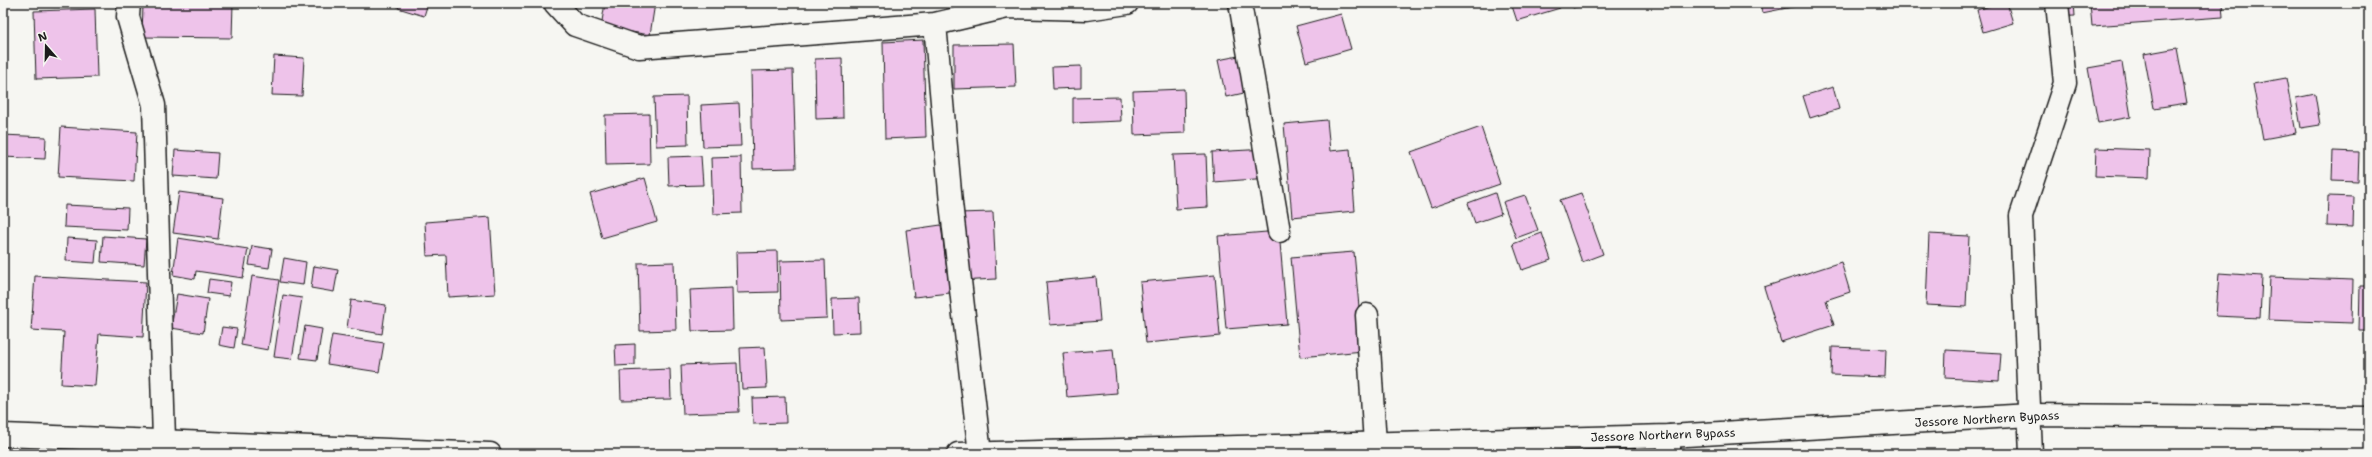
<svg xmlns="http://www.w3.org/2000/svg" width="2372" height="457" viewBox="0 0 2372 457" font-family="'Shantell Sans',sans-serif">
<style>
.building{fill:#eec3ea;stroke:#1c1c1c}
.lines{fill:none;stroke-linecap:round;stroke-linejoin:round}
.street-casing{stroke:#1c1c1c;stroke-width:25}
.highway-casing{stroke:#1c1c1c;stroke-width:25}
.street{stroke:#f6f6f2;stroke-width:22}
.highway{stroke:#f6f6f2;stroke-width:22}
.labels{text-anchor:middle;stroke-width:4;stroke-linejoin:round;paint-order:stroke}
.street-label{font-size:12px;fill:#1c1c1c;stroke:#f6f6f2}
</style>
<rect width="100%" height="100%" fill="#f6f6f2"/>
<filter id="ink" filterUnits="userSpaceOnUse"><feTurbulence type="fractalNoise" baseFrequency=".025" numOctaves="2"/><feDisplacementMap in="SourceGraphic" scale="8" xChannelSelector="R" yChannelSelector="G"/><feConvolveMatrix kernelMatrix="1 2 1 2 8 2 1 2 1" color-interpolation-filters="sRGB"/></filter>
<g filter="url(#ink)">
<!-- building -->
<path class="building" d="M 143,3 L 233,3 L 232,38 L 142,37 Z
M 399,3 L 428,3 L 424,16 L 398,8 Z
M 605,3 L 655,3 L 650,35 L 601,27 Z
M 1511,3 L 1558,3 L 1560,8 L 1517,21 Z
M 1572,3 L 1589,3 L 1573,8 Z
M 1760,3 L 1812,3 L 1762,13 Z
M 1999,3 L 2007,3 L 2013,23 L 1983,32 L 1977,10 Z
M 2048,3 L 2074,3 L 2075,16 L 2048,17 Z
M 2090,3 L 2222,3 L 2223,17 L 2092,26 Z
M 95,9 L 97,77 L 36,79 L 34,11 Z
M 1341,14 L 1351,49 L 1306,62 L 1296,26 Z
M 923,40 L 926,137 L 885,139 L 883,42 Z
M 1014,44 L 1016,87 L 954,89 L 954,45 Z
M 2177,48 L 2187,103 L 2154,108 L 2144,54 Z
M 1254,53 L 1262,89 L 1226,97 L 1218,60 Z
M 274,56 L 304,58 L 302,96 L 272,95 Z
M 842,58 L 843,118 L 816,119 L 815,59 Z
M 2122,62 L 2131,117 L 2098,123 L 2088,68 Z
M 1081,66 L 1081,88 L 1053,89 L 1052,67 Z
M 793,70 L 796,168 L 753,169 L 751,71 Z
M 2286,78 L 2296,133 L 2263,139 L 2253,84 Z
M 1833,87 L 1839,109 L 1810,118 L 1803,96 Z
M 1184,89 L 1185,133 L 1134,135 L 1133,91 Z
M 2315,94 L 2320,125 L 2301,128 L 2296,98 Z
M 687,96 L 688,145 L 656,146 L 654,97 Z
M 1120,97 L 1121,121 L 1073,123 L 1073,98 Z
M 739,103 L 741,146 L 703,147 L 701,105 Z
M 649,114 L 650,164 L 606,165 L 605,115 Z
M 1327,120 L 1330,151 L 1350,149 L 1355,211 L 1292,217 L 1284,124 Z
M 61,127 L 137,132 L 134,181 L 58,177 Z
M 1481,127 L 1500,184 L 1431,208 L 1411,152 Z
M 3,135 L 46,137 L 45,159 L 3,157 Z
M 2096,148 L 2150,150 L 2149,178 L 2095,176 Z
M 1267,149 L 1269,178 L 1214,182 L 1212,152 Z
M 175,150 L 218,153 L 216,179 L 173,176 Z
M 2333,151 L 2359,152 L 2358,181 L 2332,180 Z
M 1206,154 L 1208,207 L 1176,209 L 1173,155 Z
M 701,156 L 703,185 L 669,186 L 668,157 Z
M 741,157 L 742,213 L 713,214 L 711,158 Z
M 645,178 L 657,222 L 602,238 L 590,194 Z
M 179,192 L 223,198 L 218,239 L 173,233 Z
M 1495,193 L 1501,214 L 1475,223 L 1468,203 Z
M 1581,193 L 1603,254 L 1582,262 L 1560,200 Z
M 1525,195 L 1538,230 L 1516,238 L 1503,202 Z
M 2328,196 L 2354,197 L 2353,227 L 2327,226 Z
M 65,205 L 128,208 L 127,230 L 64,227 Z
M 993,212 L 996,279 L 960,281 L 957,213 Z
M 490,217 L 495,294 L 448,297 L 446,255 L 427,256 L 425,222 Z
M 941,225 L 950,293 L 914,297 L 906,230 Z
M 1279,231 L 1287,324 L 1226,329 L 1218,236 Z
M 1542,233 L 1551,260 L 1522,270 L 1513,244 Z
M 1929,234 L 1969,236 L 1966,307 L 1926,305 Z
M 103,236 L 146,239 L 144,265 L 101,262 Z
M 67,238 L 97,240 L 95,263 L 66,261 Z
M 178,238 L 248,249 L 243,278 L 196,271 L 195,279 L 173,275 Z
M 252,246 L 272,249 L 269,268 L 249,265 Z
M 777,251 L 778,292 L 737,293 L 736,252 Z
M 1354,252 L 1363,351 L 1300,357 L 1291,257 Z
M 284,258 L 306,262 L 303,285 L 280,282 Z
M 825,260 L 827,318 L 781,320 L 780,261 Z
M 674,262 L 676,330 L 640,331 L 638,263 Z
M 1841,262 L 1850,292 L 1826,300 L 1834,325 L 1781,342 L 1764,287 Z
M 314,266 L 338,270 L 334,292 L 311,288 Z
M 2219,273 L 2262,276 L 2260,318 L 2216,316 Z
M 1215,275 L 1220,336 L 1146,343 L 1140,282 Z
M 35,276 L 146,282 L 143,337 L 99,334 L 95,386 L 61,384 L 64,332 L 31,330 Z
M 252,276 L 279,280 L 268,350 L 241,345 Z
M 1096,277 L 1100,321 L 1050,325 L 1046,282 Z
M 2270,277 L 2353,280 L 2352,323 L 2268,320 Z
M 209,279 L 231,282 L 229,296 L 207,293 Z
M 2360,286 L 2369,286 L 2369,331 L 2359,331 Z
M 732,288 L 733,330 L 692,331 L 690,290 Z
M 177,294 L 208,299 L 203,333 L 171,328 Z
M 283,295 L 302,298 L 292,359 L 274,357 Z
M 859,298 L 860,332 L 833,333 L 832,299 Z
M 351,300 L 386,305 L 382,334 L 347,328 Z
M 305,326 L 322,329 L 317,360 L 300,358 Z
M 222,327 L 237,329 L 234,348 L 219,345 Z
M 332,335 L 384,343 L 379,372 L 327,364 Z
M 635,344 L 635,365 L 616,366 L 615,345 Z
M 765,347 L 767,388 L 742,389 L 740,348 Z
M 1832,347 L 1886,349 L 1885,377 L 1831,375 Z
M 1113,349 L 1117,393 L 1067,397 L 1063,353 Z
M 1946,350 L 2001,353 L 1999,381 L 1945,378 Z
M 737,363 L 739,412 L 683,414 L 681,365 Z
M 670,369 L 671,399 L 621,400 L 620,371 Z
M 785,397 L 786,423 L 753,424 L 752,398 Z"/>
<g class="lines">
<defs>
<path id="street" d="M 129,3 L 128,17 L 154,105 L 164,440 L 162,454
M 555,3 L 575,25 L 639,47 L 935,24 L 1007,7 L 1087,9 L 1127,3
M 1240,3 L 1279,231
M 935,24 L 951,203 L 980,454
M 1367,315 L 1375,444
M 1669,436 L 1669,454
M 2031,454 L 2021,216 L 2065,83 L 2057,3"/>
<path id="highway" d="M 3,435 L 490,454
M 958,454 L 1669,436 L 2030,415 L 2369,418"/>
</defs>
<!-- street casing -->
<use href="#street" class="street-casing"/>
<!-- highway casing -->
<use href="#highway" class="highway-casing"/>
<!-- street -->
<use href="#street" class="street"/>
<!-- highway -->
<use href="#highway" class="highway"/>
</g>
</g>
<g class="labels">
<!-- street labels -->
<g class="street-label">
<text transform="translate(1987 419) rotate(-3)" y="4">Jessore Northern Bypass</text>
<text transform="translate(1663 435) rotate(-2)" y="4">Jessore Northern Bypass</text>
</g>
</g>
<!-- margin -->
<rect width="2372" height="457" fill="none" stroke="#f6f6f2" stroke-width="16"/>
<rect x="8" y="8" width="2356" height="441" fill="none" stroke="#1c1c1c" stroke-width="1.5" filter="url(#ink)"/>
<!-- north arrow -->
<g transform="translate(46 46) rotate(340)" stroke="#f6f6f2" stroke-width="3" paint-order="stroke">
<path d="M0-3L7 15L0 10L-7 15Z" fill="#1c1c1c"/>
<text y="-6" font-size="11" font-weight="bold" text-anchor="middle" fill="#1c1c1c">N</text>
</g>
</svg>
